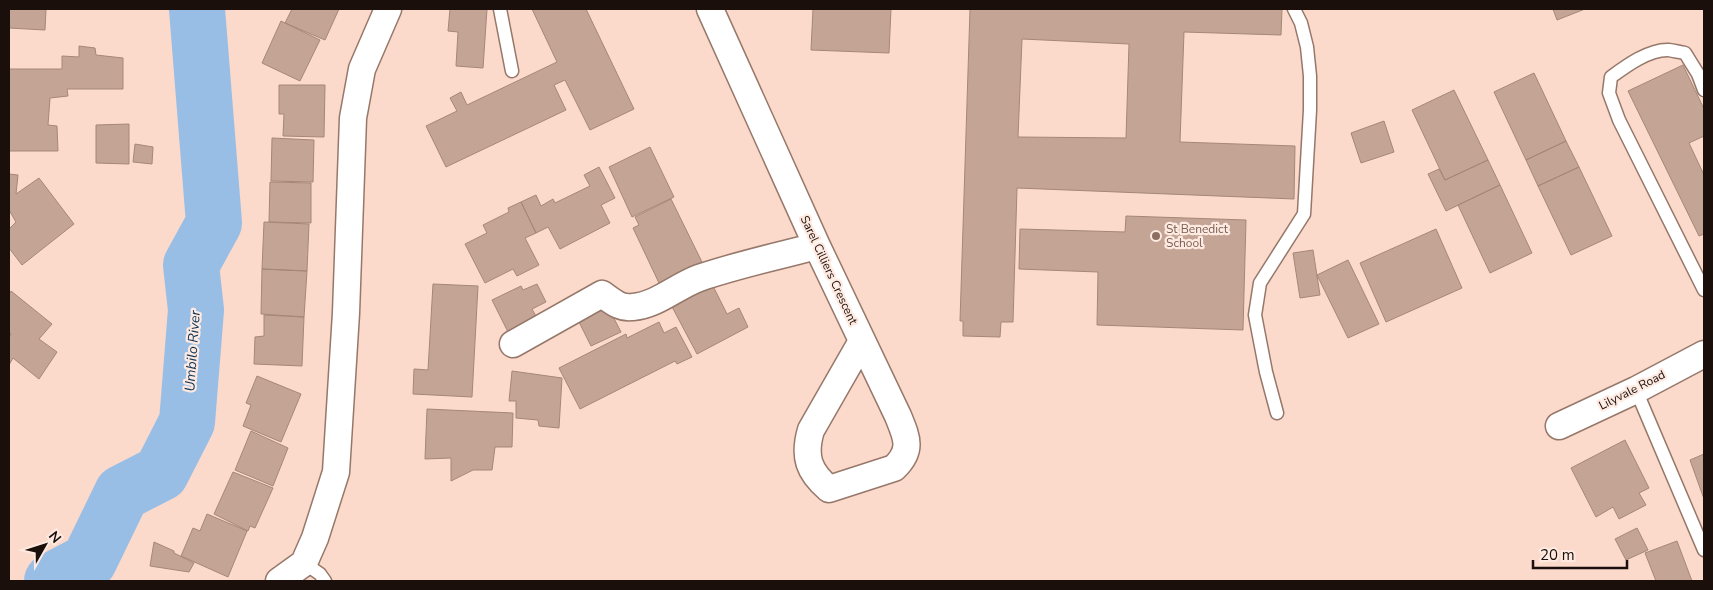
<svg xmlns="http://www.w3.org/2000/svg" width="1713" height="590" viewBox="0 0 1713 590" font-family="'Nunito Sans',sans-serif">
<style>
.lines{fill:none;stroke-linecap:round;stroke-linejoin:round}
.river{stroke:#99bee5;stroke-width:56}
.building{fill:#c4a595;stroke:#a58778;fill-rule:evenodd}
.lane-casing{stroke:#96786a;stroke-width:15}
.street-casing{stroke:#96786a;stroke-width:29}
.lane{stroke:#fff;stroke-width:12}
.street{stroke:#fff;stroke-width:26}
.education-dot{fill:#8d6e63;stroke:#ffeae1;stroke-width:2}
.labels{text-anchor:middle;stroke-width:4.5;stroke-linejoin:round;paint-order:stroke}
.education-label{font-size:12px;fill:#785e54;stroke:#ffeae1;text-anchor:start}
.street-label{font-size:12px;fill:#1a0f0a;stroke:#ffeae1}
.water-label{font-size:14px;font-style:italic;fill:#0b3458;stroke:#ffeae1}
</style>
<rect width="100%" height="100%" fill="#fbd9cb"/>
<g class="lines">
<!-- river -->
<path class="river" d="M 52,581 L 53,580 L 89,561 L 122,493 L 161,473 L 187,422 L 196,310 L 191,265 L 214,223 L 197,9"/>
</g>
<!-- building -->
<path class="building" d="M 9,9 L 46,9 L 45,30 L 9,28 Z
M 292,9 L 339,9 L 325,40 L 285,23 Z
M 450,9 L 487,9 L 483,68 L 456,66 L 458,32 L 448,31 Z
M 532,9 L 586,9 L 634,109 L 590,130 L 565,80 L 554,85 L 566,110 L 446,167 L 426,126 L 457,111 L 450,98 L 461,92 L 467,105 L 557,62 Z
M 813,9 L 891,9 L 889,53 L 811,50 Z
M 970,9 L 1282,9 L 1281,35 L 1184,32 L 1180,142 L 1295,146 L 1294,199 L 1017,188 L 1013,322 L 1001,322 L 1000,337 L 963,336 L 963,321 L 960,321 ZM 1022,39 L 1129,44 L 1126,138 L 1018,137 Z
M 1553,9 L 1585,9 L 1557,20 Z
M 281,21 L 320,40 L 300,81 L 262,63 Z
M 79,46 L 95,48 L 96,55 L 123,58 L 123,89 L 67,89 L 68,96 L 50,98 L 48,125 L 57,126 L 58,151 L 9,151 L 9,69 L 62,69 L 62,56 L 79,57 Z
M 1683,65 L 1704,109 L 1704,136 L 1689,143 L 1704,175 L 1704,234 L 1699,236 L 1628,91 Z
M 1534,73 L 1566,141 L 1526,160 L 1494,92 Z
M 279,85 L 325,85 L 324,137 L 283,136 L 284,114 L 279,114 Z
M 1454,90 L 1488,160 L 1445,180 L 1412,110 Z
M 1384,121 L 1394,152 L 1361,163 L 1351,133 Z
M 129,124 L 129,164 L 96,163 L 96,125 Z
M 272,138 L 314,140 L 313,182 L 271,181 Z
M 1566,141 L 1579,167 L 1538,186 L 1526,160 Z
M 135,144 L 153,147 L 152,164 L 133,162 Z
M 650,147 L 674,197 L 632,217 L 609,167 Z
M 1488,160 L 1500,185 L 1446,211 L 1428,174 L 1439,169 L 1445,180 Z
M 599,167 L 615,198 L 601,205 L 610,223 L 560,249 L 548,227 L 536,233 L 521,202 L 536,195 L 541,206 L 553,199 L 555,203 L 590,186 L 584,175 Z
M 1579,167 L 1612,236 L 1571,255 L 1538,186 Z
M 9,174 L 18,175 L 16,194 L 39,178 L 74,224 L 22,265 L 9,248 L 9,229 L 16,222 L 9,210 Z
M 270,182 L 311,183 L 311,223 L 269,222 Z
M 1500,185 L 1532,253 L 1490,273 L 1458,205 Z
M 671,199 L 702,262 L 659,283 L 633,228 L 639,225 L 635,217 Z
M 521,202 L 536,233 L 525,238 L 539,265 L 517,276 L 513,269 L 485,283 L 465,244 L 487,233 L 483,225 L 509,212 L 508,208 Z
M 1126,216 L 1246,220 L 1243,330 L 1097,325 L 1098,272 L 1019,269 L 1020,229 L 1125,232 Z
M 264,222 L 309,224 L 307,271 L 262,269 Z
M 1436,229 L 1462,288 L 1386,322 L 1360,263 Z
M 1313,250 L 1320,295 L 1300,298 L 1293,253 Z
M 1348,260 L 1379,324 L 1348,338 L 1317,275 Z
M 262,269 L 307,271 L 304,317 L 261,314 Z
M 711,282 L 727,314 L 739,308 L 748,327 L 697,354 L 670,303 Z
M 433,284 L 478,286 L 472,397 L 413,394 L 414,369 L 428,370 Z
M 537,284 L 546,302 L 532,309 L 537,318 L 508,332 L 492,300 L 521,286 L 523,290 Z
M 11,291 L 52,324 L 39,339 L 57,352 L 39,379 L 13,358 L 9,365 L 9,338 L 11,334 L 9,332 L 9,295 Z
M 605,301 L 621,332 L 591,346 L 576,316 Z
M 264,315 L 304,317 L 302,366 L 254,364 L 255,337 L 264,336 Z
M 659,322 L 664,333 L 676,327 L 692,357 L 677,364 L 675,361 L 580,409 L 559,368 L 626,334 L 627,338 Z
M 512,371 L 562,378 L 559,428 L 539,426 L 538,420 L 516,418 L 516,401 L 509,401 Z
M 257,376 L 301,394 L 281,442 L 243,426 L 251,405 L 246,403 Z
M 427,409 L 513,413 L 512,447 L 495,447 L 492,470 L 473,470 L 451,481 L 451,458 L 425,459 Z
M 251,431 L 288,448 L 273,486 L 235,470 Z
M 1625,440 L 1649,488 L 1639,493 L 1646,505 L 1619,519 L 1613,507 L 1596,517 L 1571,468 Z
M 1704,454 L 1704,499 L 1690,460 Z
M 233,472 L 273,488 L 255,528 L 250,526 L 248,531 L 214,514 Z
M 207,514 L 247,531 L 228,577 L 181,556 L 193,528 L 200,531 Z
M 1637,528 L 1648,550 L 1626,560 L 1615,539 Z
M 1677,541 L 1692,581 L 1656,581 L 1645,553 Z
M 154,542 L 174,551 L 174,553 L 194,563 L 189,572 L 150,566 Z"/>
<g class="lines">
<defs>
<path id="lane" d="M 500,9 L 512,71
M 1704,90 L 1698,74 L 1685,53 C 1680,52 1674,51 1669,50 C 1649,49 1626,66 1611,77 L 1609,93 L 1619,120 L 1704,290
M 1636,390 L 1704,550
M 1277,413 L 1266,372 L 1255,315 L 1260,283 L 1304,214 L 1310,110 L 1310,76 L 1307,47 L 1301,23 L 1294,9
M 304,563 L 320,574 L 325,581"/>
<path id="street" d="M 710,9 L 817,246 L 898,416 C 907,438 913,450 894,468 L 829,489 C 809,472 803,457 811,430 L 862,341
M 513,344 L 602,294 C 612,301 620,309 633,307 C 657,305 677,286 699,278 C 737,265 778,256 817,246
M 1559,426 L 1636,390 L 1704,354
M 279,581 L 304,563 L 315,538 L 336,472 L 346,313 L 353,118 L 362,69 L 388,9"/>
</defs>
<!-- lane casing -->
<use href="#lane" class="lane-casing"/>
<!-- street casing -->
<use href="#street" class="street-casing"/>
<!-- lane -->
<use href="#lane" class="lane"/>
<!-- street -->
<use href="#street" class="street"/>
</g>
<!-- markers -->
<circle class="education-dot" cx="1156" cy="236" r="5"/>
<g class="labels">
<!-- education labels -->
<g class="education-label">
<text x="1166" y="233">St Benedict<tspan x="1166" dy="14">School</tspan></text>
</g>
<!-- street labels -->
<g class="street-label">
<text transform="translate(829 270) rotate(65)" y="4">Sarel Cilliers Crescent</text>
<text transform="translate(1632 390) rotate(-27)" y="4">Lilyvale Road</text>
</g>
<!-- water labels -->
<g class="water-label">
<text transform="translate(192 351) rotate(-86)" y="5">Umbilo River</text>
</g>
</g>
<!-- border -->
<rect width="1713" height="590" fill="none" stroke="#1a0f0a" stroke-width="20"/>
<!-- north arrow -->
<g transform="translate(45 545) rotate(51)" stroke="#ffeae1" stroke-width="4" paint-order="stroke">
<path d="M0-4L9 19L0 12L-9 19Z" fill="#1a0f0a"/>
<text y="-8" font-size="14" font-weight="bold" text-anchor="middle" fill="#1a0f0a">N</text>
</g>
<!-- scale -->
<path d="M1533 560v8h94v-8" fill="none" stroke="#1a0f0a" stroke-width="2.5"/>
<text x="1540" y="560" font-size="15" fill="#1a0f0a" stroke="#ffeae1" stroke-width="4" paint-order="stroke">20 m</text>
</svg>
